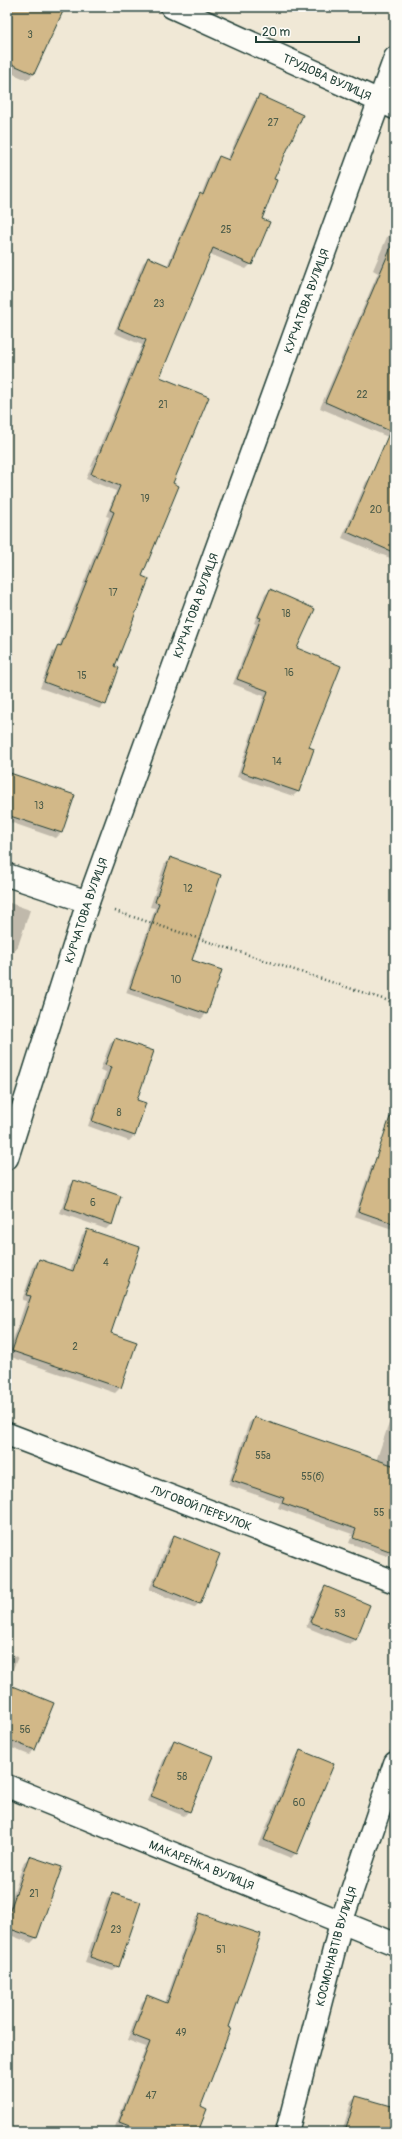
<svg xmlns="http://www.w3.org/2000/svg" width="402" height="2139" viewBox="0 0 402 2139" font-family="Pangolin,sans-serif">
<style>
.shadow{fill:#0003}
.building{fill:#d2b888;stroke:#1f3d34}
.lines{fill:none;stroke-linecap:round;stroke-linejoin:round}
.minor-casing{stroke:#1f3d34;stroke-width:25}
.path{stroke:#1f3d34;stroke-width:2.5;stroke-dasharray:1 3;stroke-linecap:butt}
.minor{stroke:#fdfcf7;stroke-width:22}
.labels{text-anchor:middle;stroke-width:4;stroke-linejoin:round;paint-order:stroke}
.number-label{font-size:10px;fill:#4c5c49}
.street-label{font-size:12px;fill:#1f3d34;stroke:#fdfcf7}
</style>
<rect width="100%" height="100%" fill="#f0e8d6"/>
<filter id="ink" filterUnits="userSpaceOnUse"><feTurbulence type="fractalNoise" baseFrequency=".025" numOctaves="2"/><feDisplacementMap in="SourceGraphic" scale="8" xChannelSelector="R" yChannelSelector="G"/><feConvolveMatrix kernelMatrix="1 2 1 2 8 2 1 2 1" color-interpolation-filters="sRGB"/></filter>
<g filter="url(#ink)">
<!-- shadow -->
<path class="shadow" d="M 7,7 L 64,7 L 34,74 L 27,80 L 7,71 Z
M 259,96 L 273,179 L 260,219 L 251,264 L 246,269 L 210,254 L 159,377 L 172,484 L 140,576 L 113,666 L 105,704 L 100,709 L 40,688 L 53,652 L 59,646 L 109,517 L 106,516 L 116,491 L 86,479 L 142,345 L 114,333 L 143,263 L 148,258 L 167,266 L 195,200 L 201,195 L 214,162 L 219,157 L 227,160 L 254,101 Z
M 392,232 L 395,233 L 395,440 L 320,408 L 378,273 L 373,270 L 387,237 Z
M 371,477 L 395,487 L 395,560 L 342,538 L 366,482 Z
M 270,590 L 296,649 L 308,748 L 299,791 L 293,796 L 237,777 L 264,696 L 233,684 L 256,624 L 254,623 L 265,595 Z
M 7,773 L 61,833 L 56,838 L 7,821 Z
M 170,858 L 191,960 L 221,971 L 206,1014 L 201,1019 L 126,993 L 155,908 L 150,907 L 165,863 Z
M 7,902 L 30,910 L 18,946 L 13,952 L 7,949 Z
M 115,1039 L 136,1101 L 145,1104 L 134,1136 L 129,1141 L 88,1126 L 106,1072 L 100,1070 L 110,1044 Z
M 376,1162 L 395,1168 L 395,1230 L 354,1216 L 371,1167 Z
M 74,1181 L 111,1224 L 106,1229 L 60,1213 L 69,1186 Z
M 87,1230 L 120,1388 L 115,1393 L 8,1356 L 26,1301 L 22,1300 L 34,1265 L 39,1260 L 70,1271 L 82,1235 Z
M 395,1390 L 395,1404 L 391,1403 Z
M 395,1406 L 395,1543 L 392,1551 L 387,1556 L 349,1543 L 351,1538 L 391,1552 L 391,1550 L 351,1536 L 352,1534 L 278,1508 L 280,1503 L 228,1485 L 249,1423 L 254,1418 L 376,1461 Z
M 174,1536 L 199,1603 L 194,1608 L 149,1590 L 169,1541 Z
M 325,1587 L 355,1640 L 350,1645 L 306,1627 L 320,1593 Z
M 7,1652 L 18,1657 L 7,1683 Z
M 7,1686 L 52,1704 L 34,1750 L 29,1755 L 7,1746 Z
M 174,1741 L 189,1811 L 184,1816 L 147,1801 L 169,1746 Z
M 300,1752 L 296,1853 L 291,1858 L 259,1845 L 295,1757 Z
M 30,1857 L 36,1938 L 31,1943 L 7,1934 L 7,1912 L 24,1862 Z
M 112,1894 L 118,1966 L 113,1971 L 85,1962 L 107,1899 Z
M 199,1914 L 200,2107 L 197,2132 L 127,2132 L 115,2127 L 146,2047 L 127,2040 L 142,2002 L 147,1997 L 165,2003 L 194,1919 Z
M 356,2097 L 395,2108 L 395,2132 L 342,2132 L 351,2102 Z"/>
<!-- building -->
<path class="building" d="M 7,7 L 65,7 L 34,74 L 7,62 Z
M 259,95 L 303,115 L 274,179 L 277,180 L 262,219 L 270,222 L 252,265 L 213,248 L 160,377 L 209,397 L 173,483 L 179,486 L 142,576 L 149,579 L 115,666 L 119,668 L 106,705 L 44,682 L 58,645 L 61,646 L 114,512 L 110,510 L 120,486 L 91,474 L 146,340 L 118,328 L 148,257 L 169,266 L 200,193 L 203,195 L 219,156 L 229,160 Z
M 395,238 L 395,553 L 347,532 L 390,431 L 325,402 Z
M 270,589 L 315,609 L 297,648 L 341,666 L 309,747 L 314,749 L 299,792 L 241,772 L 268,691 L 237,679 L 261,618 L 258,617 Z
M 7,772 L 75,795 L 62,833 L 7,815 Z
M 170,857 L 221,875 L 192,960 L 222,970 L 207,1014 L 130,988 L 159,903 L 155,902 Z
M 115,1038 L 154,1051 L 137,1100 L 146,1103 L 135,1136 L 92,1121 L 111,1067 L 105,1065 Z
M 390,1117 L 395,1118 L 395,1224 L 358,1211 Z
M 74,1180 L 121,1196 L 112,1225 L 65,1208 Z
M 87,1229 L 140,1247 L 111,1333 L 137,1342 L 121,1388 L 12,1351 L 31,1296 L 26,1295 L 39,1259 L 73,1271 Z
M 254,1417 L 395,1466 L 395,1553 L 353,1538 L 356,1529 L 282,1503 L 284,1498 L 232,1480 Z
M 174,1535 L 220,1554 L 200,1604 L 154,1585 Z
M 325,1586 L 370,1605 L 356,1640 L 310,1622 Z
M 7,1684 L 54,1703 L 35,1750 L 7,1739 Z
M 174,1740 L 213,1756 L 190,1812 L 151,1796 Z
M 300,1750 L 334,1764 L 297,1854 L 264,1840 Z
M 29,1856 L 62,1867 L 37,1938 L 7,1928 L 7,1919 Z
M 112,1893 L 141,1902 L 119,1967 L 90,1957 Z
M 199,1913 L 261,1934 L 229,2027 L 231,2028 L 201,2106 L 207,2109 L 198,2132 L 145,2132 L 119,2122 L 150,2042 L 132,2035 L 147,1995 L 167,2003 Z
M 356,2096 L 395,2107 L 395,2132 L 345,2132 Z"/>
<g class="lines">
<defs>
<g id="minor">
<path id="s1" d="M 172,7 L 395,108"/>
<path d="M 7,875 L 88,902"/>
<path id="s2" d="M 7,1158 L 88,902 L 395,58"/>
<path id="s3" d="M 7,1434 L 395,1582"/>
<path id="s4" d="M 7,1786 L 395,1944"/>
<path id="s5" d="M 287,2132 L 341,1923 L 395,1763"/>
</g>
</defs>
<!-- minor casing -->
<use href="#minor" class="minor-casing"/>
<!-- path -->
<path class="path" d="M 115,911 L 395,1003"/>
<!-- minor -->
<use href="#minor" class="minor"/>
</g>
</g>
<g class="labels">
<!-- number labels -->
<g class="number-label">
<text x="30" y="38">3</text>
<text x="273" y="126">27</text>
<text x="226" y="233">25</text>
<text x="159" y="307">23</text>
<text x="362" y="398">22</text>
<text x="163" y="408">21</text>
<text x="145" y="502">19</text>
<text x="376" y="513">20</text>
<text x="113" y="596">17</text>
<text x="286" y="617">18</text>
<text x="289" y="676">16</text>
<text x="82" y="679">15</text>
<text x="277" y="765">14</text>
<text x="39" y="809">13</text>
<text x="188" y="892">12</text>
<text x="176" y="983">10</text>
<text x="119" y="1116">8</text>
<text x="93" y="1206">6</text>
<text x="106" y="1266">4</text>
<text x="75" y="1350">2</text>
<text x="263" y="1459">55а</text>
<text x="313" y="1480">55(б)</text>
<text x="379" y="1516">55</text>
<text x="340" y="1617">53</text>
<text x="25" y="1733">56</text>
<text x="182" y="1780">58</text>
<text x="299" y="1806">60</text>
<text x="34" y="1897">21</text>
<text x="116" y="1933">23</text>
<text x="221" y="1953">51</text>
<text x="181" y="2036">49</text>
<text x="151" y="2099">47</text>
</g>
<!-- street labels -->
<g class="street-label">
<text dy="4" stroke="none"><textPath href="#s1" startOffset="170">ТРУДОВА ВУЛИЦЯ</textPath></text>
<text dy="4" stroke="none"><textPath href="#s2" startOffset="908">КУРЧАТОВА ВУЛИЦЯ</textPath></text>
<text dy="4" stroke="none"><textPath href="#s2" startOffset="584">КУРЧАТОВА ВУЛИЦЯ</textPath></text>
<text dy="4" stroke="none"><textPath href="#s2" startOffset="260">КУРЧАТОВА ВУЛИЦЯ</textPath></text>
<text dy="4" stroke="none"><textPath href="#s3" startOffset="208">ЛУГОВОЙ ПЕРЕУЛОК</textPath></text>
<text dy="4" stroke="none"><textPath href="#s4" startOffset="210">МАКАРЕНКА ВУЛИЦЯ</textPath></text>
<text dy="4" stroke="none"><textPath href="#s5" startOffset="192">КОСМОНАВТІВ ВУЛИЦЯ</textPath></text>
</g>
</g>
<!-- margin -->
<rect width="402" height="2139" fill="none" stroke="#fdfcf7" stroke-width="24"/>
<rect x="12" y="12" width="378" height="2115" fill="none" stroke="#1f3d34" stroke-width="1.5" filter="url(#ink)"/>
<!-- scale -->
<path d="M256 36v6h103v-6" fill="none" stroke="#1f3d34" stroke-width="2"/>
<text x="262" y="36" font-size="12" fill="#1f3d34" stroke="#fdfcf7" stroke-width="3" paint-order="stroke">20 m</text>
</svg>
